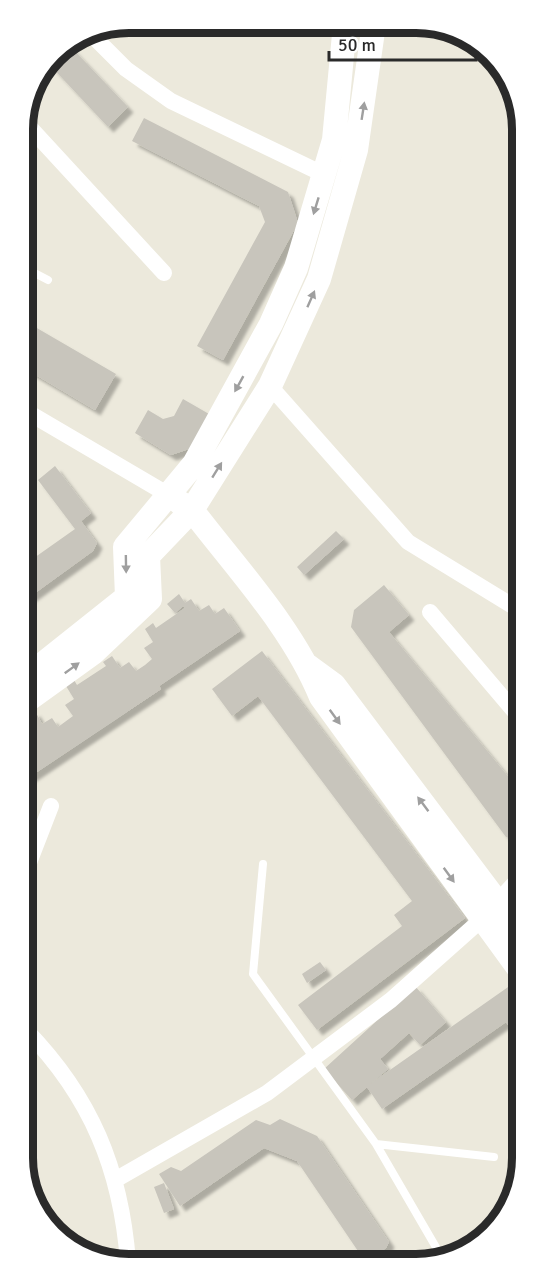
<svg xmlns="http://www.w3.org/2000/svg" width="545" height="1287" viewBox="0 0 545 1287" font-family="Signika,sans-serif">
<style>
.building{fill:#c8c5bc;filter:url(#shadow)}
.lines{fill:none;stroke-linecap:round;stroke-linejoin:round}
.service{stroke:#fff;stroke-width:8}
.minor{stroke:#fff;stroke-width:16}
.secondary{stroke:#fff;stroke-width:24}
.oneway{fill:#9f9f9f}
.rim{fill:none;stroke:#2a2a2a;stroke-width:8}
</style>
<defs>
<filter id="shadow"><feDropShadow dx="5.5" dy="5.5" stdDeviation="1.5" flood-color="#0004"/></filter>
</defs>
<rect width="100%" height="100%" fill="#ece9dc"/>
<!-- building -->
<path class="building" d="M 69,45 L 128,107 L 108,127 L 48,63 L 58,49 Z
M 144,118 L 288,192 L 298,223 L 223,360 L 197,346 L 265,222 L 259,206 L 132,141 Z
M 23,320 L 116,374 L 95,410 L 24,368 Z
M 183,399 L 209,414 L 189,449 L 171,455 L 135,433 L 148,410 L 163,419 L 174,416 Z
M 55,466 L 91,513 L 81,521 L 97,543 L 93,551 L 24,601 L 24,565 L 75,529 L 38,480 Z
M 336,531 L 344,539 L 304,575 L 297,567 Z
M 384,585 L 409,615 L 389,632 L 521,792 L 521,842 L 506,837 L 351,627 L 354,610 Z
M 179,594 L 185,603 L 191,599 L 199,611 L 209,605 L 215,614 L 224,608 L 240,631 L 159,686 L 161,689 L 25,780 L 25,723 L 28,720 L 26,717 L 35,711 L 42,724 L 52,718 L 58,727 L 73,716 L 65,705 L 74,699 L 66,686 L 74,680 L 77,685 L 106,666 L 103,662 L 112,656 L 120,668 L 129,662 L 136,671 L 145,665 L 152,659 L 144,648 L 153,642 L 145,629 L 153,623 L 156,628 L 185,608 L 183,606 L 175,613 L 167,604 Z
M 262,651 L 465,918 L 317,1030 L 298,1005 L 402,926 L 394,915 L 412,901 L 258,696 L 232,716 L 212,689 Z
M 320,962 L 326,970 L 307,983 L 302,974 Z
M 518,980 L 522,985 L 522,1045 L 506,1022 L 382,1109 L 367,1087 L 352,1100 L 324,1069 L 415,986 L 446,1022 L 420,1045 L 409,1033 L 380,1059 L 388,1069 L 370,1084 Z
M 280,1119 L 317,1136 L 389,1242 L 386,1248 L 376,1255 L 380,1261 L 348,1261 L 360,1254 L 297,1161 L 264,1148 L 180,1206 L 159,1174 L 171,1167 L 181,1171 L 256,1120 L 270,1125 Z
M 164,1183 L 174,1209 L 164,1213 L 154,1187 Z
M 164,1250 L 200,1259 L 199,1262 L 162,1262 Z"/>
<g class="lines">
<!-- service -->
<path class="service" d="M 23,267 L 48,280
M 263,864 L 253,974 L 376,1144 L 494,1157
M 376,1144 L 444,1261"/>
<!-- minor -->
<path class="minor" d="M 93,36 L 126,69 L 171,101 L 325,175
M 23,120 L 164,273
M 270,386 L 408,542 L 521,611
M 24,410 L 167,494
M 430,612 L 521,719
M 25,873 L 51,806
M 26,1030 C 91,1097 121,1169 128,1262
M 115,1180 L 267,1093 L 391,1000 L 481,920 L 521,876"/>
<!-- secondary -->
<path class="secondary" d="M 179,502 L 192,510 C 237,569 293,628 321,697 L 522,973
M 308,666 L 334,685 L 522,935
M 24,679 L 127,597 L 125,547 L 194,464 L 271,324 L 296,268 L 334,140 L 345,24
M 25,702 L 93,653 L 150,599 L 148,556 L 192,510 L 270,386 L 319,279 L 356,150 L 374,24"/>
</g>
<!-- one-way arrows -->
<defs><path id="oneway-solid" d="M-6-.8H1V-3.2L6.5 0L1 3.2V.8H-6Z" transform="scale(1.5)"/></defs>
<g class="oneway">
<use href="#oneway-solid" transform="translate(363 111) rotate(-81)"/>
<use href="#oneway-solid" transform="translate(316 206) rotate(107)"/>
<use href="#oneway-solid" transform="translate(311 299) rotate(-66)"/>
<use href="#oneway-solid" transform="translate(239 384) rotate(119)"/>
<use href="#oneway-solid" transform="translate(217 470) rotate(-58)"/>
<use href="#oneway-solid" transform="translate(126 564) rotate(89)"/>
<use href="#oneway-solid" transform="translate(72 668) rotate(-36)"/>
<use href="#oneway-solid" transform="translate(335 717) rotate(54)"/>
<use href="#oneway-solid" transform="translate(423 804) rotate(-127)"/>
<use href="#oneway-solid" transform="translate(449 875) rotate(54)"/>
</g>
<!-- crop -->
<path d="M0 0H545V1287H0ZM129 33H416A96 96 0 0 1 512 129V1158A96 96 0 0 1 416 1254H129A96 96 0 0 1 33 1158V129A96 96 0 0 1 129 33Z" fill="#fff" fill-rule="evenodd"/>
<path class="rim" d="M129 33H416A96 96 0 0 1 512 129V1158A96 96 0 0 1 416 1254H129A96 96 0 0 1 33 1158V129A96 96 0 0 1 129 33Z"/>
<!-- scale -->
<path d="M329 51v9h147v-9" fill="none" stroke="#2a2a2a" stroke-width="3"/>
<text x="338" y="51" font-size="18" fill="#2a2a2a" stroke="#ffffff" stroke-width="4.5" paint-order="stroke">50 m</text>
</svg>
